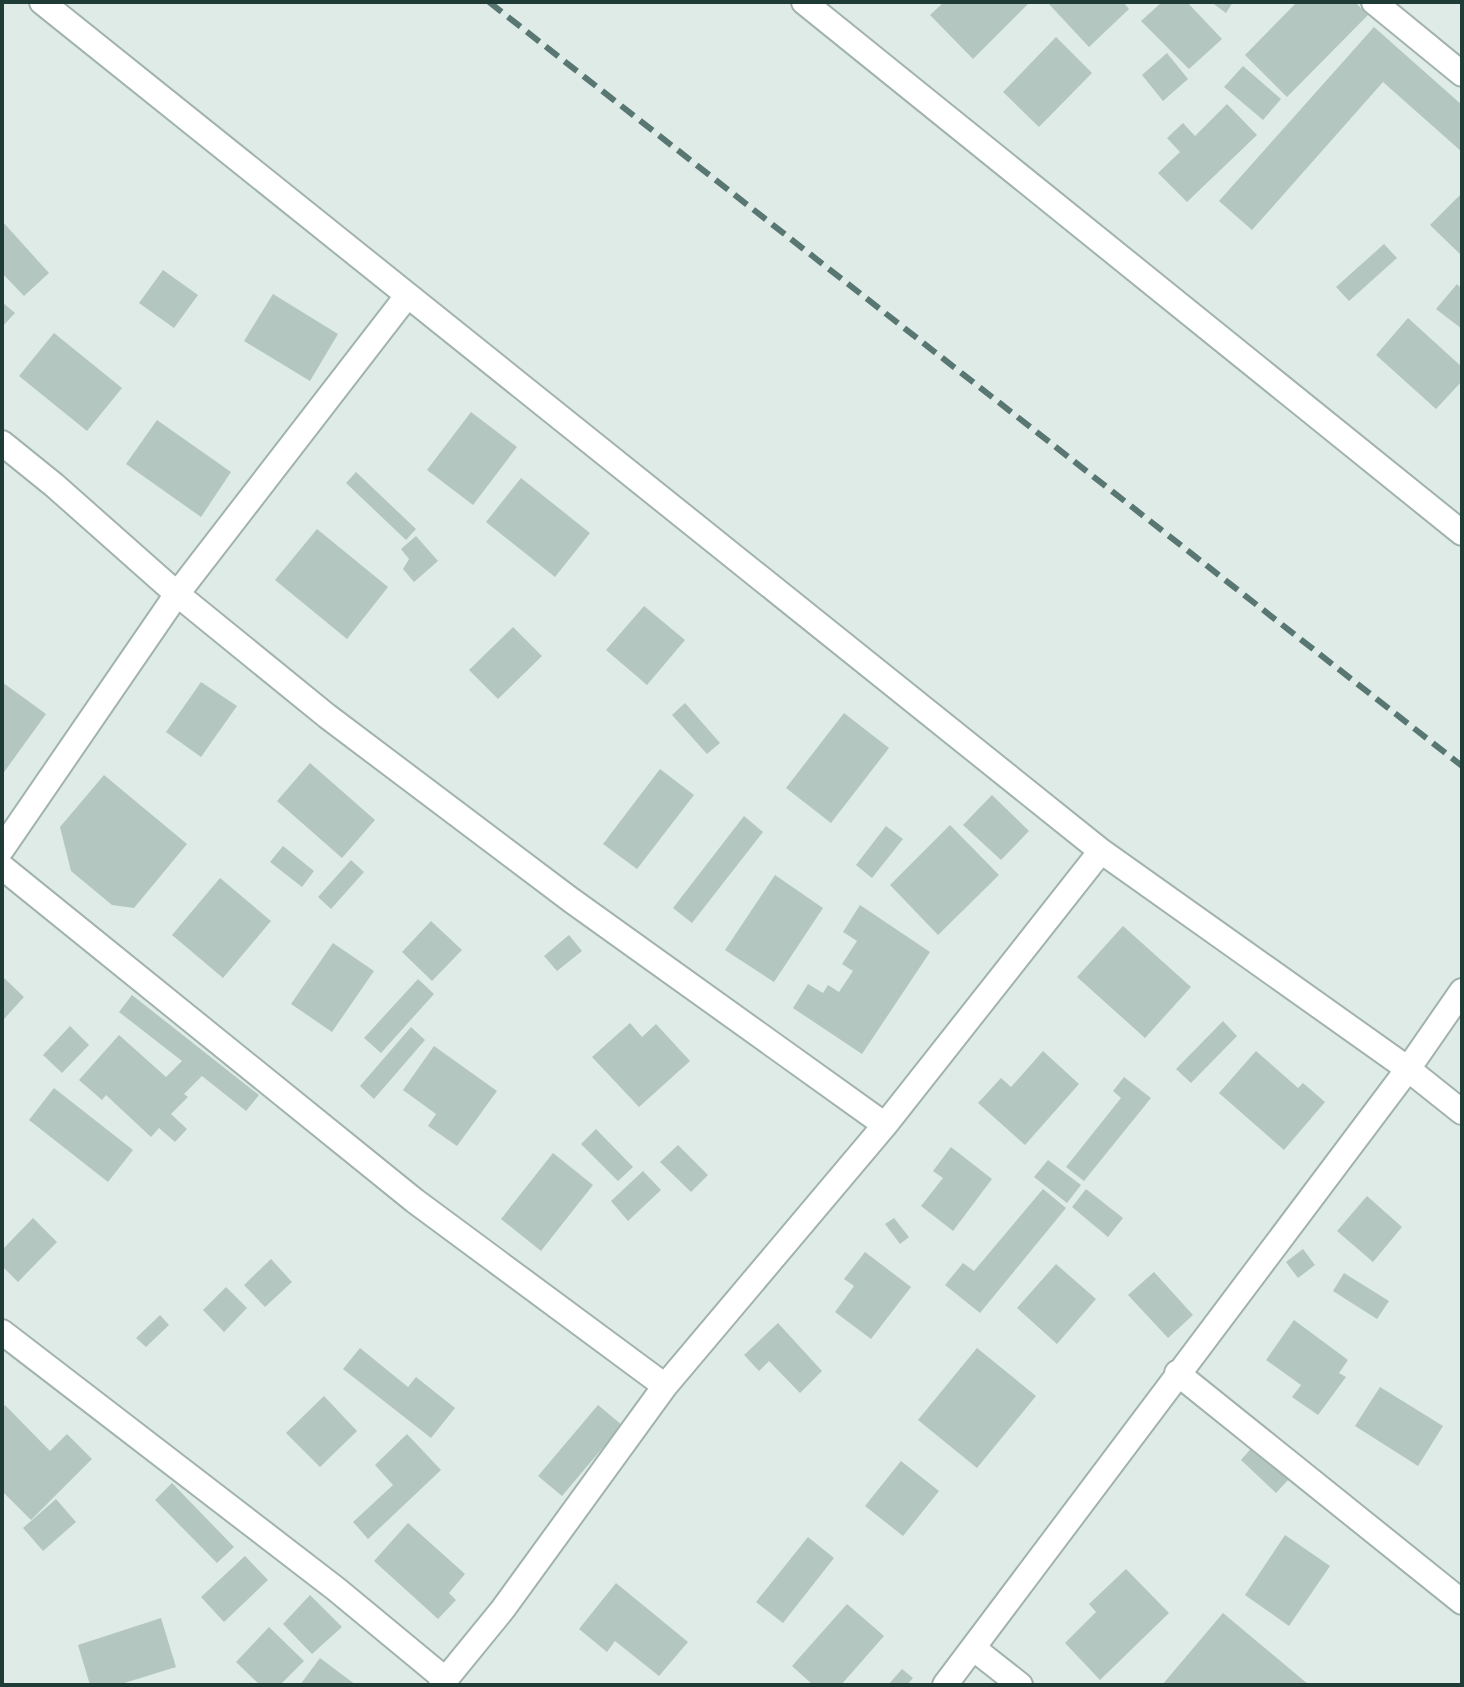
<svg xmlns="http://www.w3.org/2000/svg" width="1464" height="1687" viewBox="0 0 1464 1687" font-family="Signika,sans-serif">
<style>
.building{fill:#b4c6c0}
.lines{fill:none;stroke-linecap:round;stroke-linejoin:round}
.minor-casing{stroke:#a2b3ae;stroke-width:28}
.minor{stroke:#fff;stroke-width:24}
.rail{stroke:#597772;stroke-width:6;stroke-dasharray:16 8;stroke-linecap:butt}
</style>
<rect width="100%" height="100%" fill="#dfebe7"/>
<!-- building -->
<path class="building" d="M 944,2 L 1030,2 L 973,59 L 930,15 Z
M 1047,2 L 1123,2 L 1129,9 L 1089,47 Z
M 1162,2 L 1187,2 L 1222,39 L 1189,69 L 1141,21 Z
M 1211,2 L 1233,2 L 1226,13 Z
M 1297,2 L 1355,2 L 1368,15 L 1287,97 L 1245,55 Z
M 1374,27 L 1462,105 L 1462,152 L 1383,82 L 1252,230 L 1219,201 Z
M 1056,37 L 1092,73 L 1039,127 L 1003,92 Z
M 1167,53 L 1188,79 L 1163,101 L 1142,75 Z
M 1243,66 L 1281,99 L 1263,120 L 1224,87 Z
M 1227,104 L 1257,135 L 1187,202 L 1158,173 L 1180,152 L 1167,138 L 1183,123 L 1195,136 Z
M 1462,193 L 1462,256 L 1430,225 Z
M 2,221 L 49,273 L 24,296 L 2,273 Z
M 1384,244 L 1397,258 L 1349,301 L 1336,287 Z
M 163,270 L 198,295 L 174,328 L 139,303 Z
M 1457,284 L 1462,289 L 1462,329 L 1436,309 Z
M 273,294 L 338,334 L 310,381 L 244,341 Z
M 2,302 L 15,313 L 2,327 Z
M 1408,318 L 1462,367 L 1462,381 L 1436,409 L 1376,355 Z
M 54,333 L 122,388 L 87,431 L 19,376 Z
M 471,412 L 517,447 L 473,505 L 427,470 Z
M 157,420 L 231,472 L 201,517 L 126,464 Z
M 356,472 L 416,529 L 406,540 L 346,483 Z
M 521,478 L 590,533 L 555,577 L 486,522 Z
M 317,529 L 388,587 L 347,639 L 275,580 Z
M 416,536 L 438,561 L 414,582 L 403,569 L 409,559 L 401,549 Z
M 644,606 L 685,640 L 647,685 L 606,650 Z
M 513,627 L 542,656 L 498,699 L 469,670 Z
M 2,682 L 46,714 L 2,775 Z
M 201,682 L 237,706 L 201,757 L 166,732 Z
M 685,703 L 720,743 L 707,754 L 672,715 Z
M 844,713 L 889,748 L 831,823 L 786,788 Z
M 310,763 L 375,820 L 342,858 L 277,801 Z
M 660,769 L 694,795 L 637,869 L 603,844 Z
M 104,775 L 187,844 L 134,908 L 112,905 L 71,871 L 60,827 Z
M 992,795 L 1029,831 L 1001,860 L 963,825 Z
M 744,816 L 763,832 L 692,923 L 673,908 Z
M 950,825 L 999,875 L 938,935 L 890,885 Z
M 886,826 L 903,839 L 872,878 L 856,865 Z
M 283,846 L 314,871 L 302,887 L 270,862 Z
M 351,860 L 364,872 L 331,909 L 318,897 Z
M 775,875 L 823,908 L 774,982 L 725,950 Z
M 220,878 L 271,921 L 223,978 L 172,935 Z
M 860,905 L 930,952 L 862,1054 L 793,1008 L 808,984 L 823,993 L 828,985 L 839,992 L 853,971 L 842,964 L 857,941 L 843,932 Z
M 431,921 L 462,950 L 432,981 L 402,952 Z
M 1123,926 L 1191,987 L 1145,1038 L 1077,977 Z
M 569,935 L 582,951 L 557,971 L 544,956 Z
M 333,943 L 374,971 L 332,1032 L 291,1004 Z
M 2,976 L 24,997 L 4,1019 L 2,1018 Z
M 418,979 L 434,994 L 381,1053 L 364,1038 Z
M 132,995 L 259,1095 L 246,1111 L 202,1076 L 184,1094 L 188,1097 L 171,1114 L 187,1129 L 175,1142 L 159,1128 L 151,1137 L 106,1095 L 102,1100 L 79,1080 L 119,1035 L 166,1077 L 182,1061 L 119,1012 Z
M 1223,1021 L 1237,1036 L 1191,1083 L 1176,1069 Z
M 630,1023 L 642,1037 L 656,1024 L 690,1061 L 639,1107 L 592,1057 Z
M 70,1026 L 89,1045 L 62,1073 L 43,1055 Z
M 411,1027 L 425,1040 L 374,1099 L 360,1086 Z
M 434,1046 L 497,1091 L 457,1146 L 428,1126 L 436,1114 L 403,1090 Z
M 1043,1051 L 1079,1084 L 1025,1145 L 978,1103 L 1001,1078 L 1011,1087 Z
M 1256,1051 L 1298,1088 L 1303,1083 L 1325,1102 L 1284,1150 L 1219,1093 Z
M 1124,1077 L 1151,1098 L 1084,1181 L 1066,1167 L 1121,1098 L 1113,1091 Z
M 54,1088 L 133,1150 L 108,1182 L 29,1120 Z
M 596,1129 L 633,1167 L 618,1181 L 581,1144 Z
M 678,1145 L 708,1175 L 691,1192 L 660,1162 Z
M 951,1147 L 992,1179 L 953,1231 L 921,1206 L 943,1178 L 933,1171 Z
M 553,1153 L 593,1185 L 541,1251 L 501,1219 Z
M 1048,1160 L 1081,1185 L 1067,1203 L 1034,1177 Z
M 643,1171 L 661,1190 L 628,1221 L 611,1201 Z
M 1043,1189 L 1066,1208 L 980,1313 L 945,1285 L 963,1263 L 974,1271 Z
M 1086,1189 L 1123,1218 L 1108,1237 L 1072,1207 Z
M 1367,1196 L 1402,1227 L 1373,1262 L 1337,1231 Z
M 33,1218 L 57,1242 L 18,1282 L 2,1266 L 2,1250 Z
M 894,1218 L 909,1237 L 900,1244 L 885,1224 Z
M 1303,1249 L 1315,1265 L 1298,1278 L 1286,1262 Z
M 865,1252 L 911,1287 L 871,1339 L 835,1312 L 854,1286 L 844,1279 Z
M 271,1259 L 292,1282 L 265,1307 L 244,1285 Z
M 1056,1264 L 1096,1299 L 1057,1344 L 1017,1308 Z
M 1154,1272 L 1193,1315 L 1168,1338 L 1128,1295 Z
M 1344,1273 L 1389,1301 L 1377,1319 L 1333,1291 Z
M 226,1287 L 247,1308 L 224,1332 L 203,1310 Z
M 160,1315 L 169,1325 L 146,1347 L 136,1338 Z
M 1294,1320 L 1348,1360 L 1339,1373 L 1346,1377 L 1318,1415 L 1292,1397 L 1301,1385 L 1266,1360 Z
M 778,1323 L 822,1371 L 800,1393 L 769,1361 L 759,1371 L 744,1355 Z
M 360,1348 L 408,1387 L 416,1377 L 455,1408 L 431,1438 L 343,1369 Z
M 977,1348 L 1036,1396 L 977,1468 L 918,1420 Z
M 1380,1387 L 1443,1426 L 1418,1466 L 1355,1426 Z
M 324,1396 L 357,1431 L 320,1467 L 286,1433 Z
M 5,1405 L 50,1451 L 67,1434 L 92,1459 L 31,1520 L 2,1491 L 2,1408 Z
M 598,1405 L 622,1425 L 562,1496 L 538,1476 Z
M 407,1434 L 441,1470 L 368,1539 L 353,1522 L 393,1485 L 375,1465 Z
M 1254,1445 L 1290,1478 L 1276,1493 L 1241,1460 Z
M 901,1461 L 939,1491 L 903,1536 L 865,1506 Z
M 172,1483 L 234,1547 L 217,1563 L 155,1500 Z
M 56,1499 L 76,1522 L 43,1551 L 23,1528 Z
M 408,1523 L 465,1574 L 449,1593 L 456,1600 L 438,1619 L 374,1561 Z
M 1285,1535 L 1330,1566 L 1289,1626 L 1245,1595 Z
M 808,1537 L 834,1558 L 783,1623 L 756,1602 Z
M 245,1556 L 268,1580 L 224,1622 L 201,1597 Z
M 1126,1569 L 1169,1613 L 1100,1680 L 1065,1643 L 1096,1612 L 1089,1604 Z
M 616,1583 L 688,1642 L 659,1676 L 615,1641 L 607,1652 L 579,1629 Z
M 310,1595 L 342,1627 L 312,1654 L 283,1624 Z
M 847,1604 L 884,1636 L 841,1685 L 813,1685 L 792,1666 Z
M 1223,1613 L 1309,1685 L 1162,1685 Z
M 161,1618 L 176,1667 L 118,1685 L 90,1685 L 78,1645 Z
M 269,1627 L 304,1661 L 280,1685 L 260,1685 L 236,1662 Z
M 320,1658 L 356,1685 L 300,1685 Z
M 902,1669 L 913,1678 L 907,1685 L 888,1685 Z"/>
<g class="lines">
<defs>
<path id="minor" d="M 42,2 L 1101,851 L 1408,1069 L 1462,1112
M 804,2 L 1462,533
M 1374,2 L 1462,74
M 2,443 L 54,485 L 177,594 L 327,716 L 571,900 L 885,1125
M 2,849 L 177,594 L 407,296
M 2,867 L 415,1201 L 665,1386
M 2,1332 L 336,1589 L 446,1680
M 1177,1373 L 1462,1602
M 973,1648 L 1020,1685
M 441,1685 L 503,1609 L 665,1386 L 885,1125 L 1101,851
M 945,1685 L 1408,1069 L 1462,991"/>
</defs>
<!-- minor casing -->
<use href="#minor" class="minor-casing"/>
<!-- minor -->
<use href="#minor" class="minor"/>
<!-- rail -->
<path class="rail" d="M 489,2 L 1462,766"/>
</g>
<!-- border -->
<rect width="1464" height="1687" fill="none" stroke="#1f3b36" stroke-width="8"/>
</svg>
